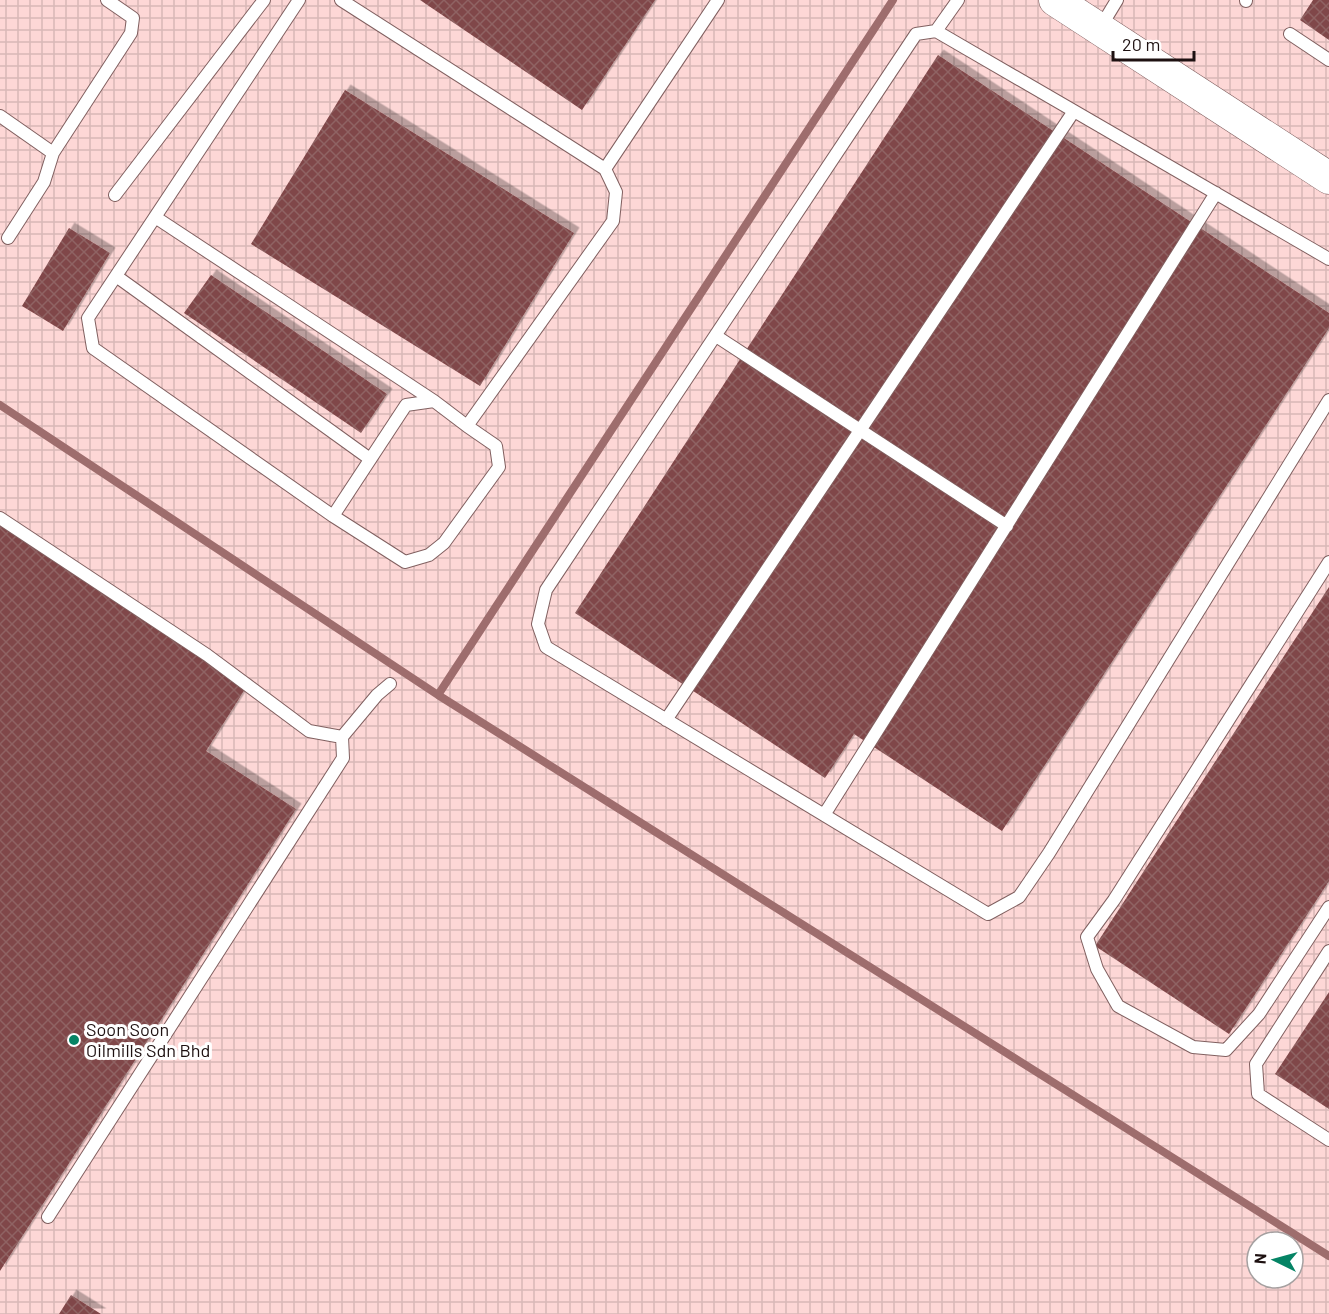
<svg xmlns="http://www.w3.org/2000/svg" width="1329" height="1314" viewBox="0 0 1329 1314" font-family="Barlow,sans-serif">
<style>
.industrial{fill:url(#industrial-grid);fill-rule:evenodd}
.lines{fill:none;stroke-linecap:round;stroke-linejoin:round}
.stream{stroke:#9e6d6d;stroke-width:8}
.building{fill:url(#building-cross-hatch);filter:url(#shadow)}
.service-casing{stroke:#816060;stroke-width:14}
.tertiary-casing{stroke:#816060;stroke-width:33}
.service{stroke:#fff;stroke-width:12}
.tertiary{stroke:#fff;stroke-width:32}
.poi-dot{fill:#058465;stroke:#fff;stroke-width:2}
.labels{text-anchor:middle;stroke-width:6;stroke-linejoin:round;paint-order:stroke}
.poi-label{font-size:18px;fill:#1e1111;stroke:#fff;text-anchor:start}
</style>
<defs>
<pattern id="industrial-grid" width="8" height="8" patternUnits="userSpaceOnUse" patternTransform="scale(1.5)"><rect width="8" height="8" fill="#fdd7d6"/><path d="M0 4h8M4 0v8" fill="none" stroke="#d8b8b7"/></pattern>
<pattern id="building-cross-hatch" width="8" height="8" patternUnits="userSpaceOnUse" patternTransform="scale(1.5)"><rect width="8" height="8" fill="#804748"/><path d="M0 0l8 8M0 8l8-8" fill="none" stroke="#8f6364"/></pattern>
<filter id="shadow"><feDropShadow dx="5.5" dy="-5.5" stdDeviation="0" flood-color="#0004"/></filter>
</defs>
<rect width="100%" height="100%" fill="#faeaea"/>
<!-- industrial -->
<path class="industrial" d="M 0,0 L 1329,0 L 1329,1314 L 0,1314 ZM 1257,1242 L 1293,1242 L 1293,1278 L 1257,1278 Z"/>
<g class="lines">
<!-- stream -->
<path class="stream" d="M 0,405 L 438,695 L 1329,1256
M 438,695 L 893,0"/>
</g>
<!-- building -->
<path class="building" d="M 420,0 L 655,0 L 582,110 Z
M 1313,0 L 1329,0 L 1329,40 L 1300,20 Z
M 938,55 L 1329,313 L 1329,328 L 1002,831 L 854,734 L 825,778 L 575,613 Z
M 345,90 L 574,233 L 480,386 L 251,244 Z
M 69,228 L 110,253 L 63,331 L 22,306 Z
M 211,275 L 387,394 L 361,433 L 184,313 Z
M 0,525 L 247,686 L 206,751 L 296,809 L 0,1271 Z
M 1329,587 L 1329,881 L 1229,1034 L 1095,946 Z
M 1329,992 L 1329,1109 L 1275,1074 Z
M 71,1295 L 101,1314 L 59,1314 Z"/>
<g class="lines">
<defs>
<path id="service" d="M 299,0 L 88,318 L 93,348 L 333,516 L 405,562 L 429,555 L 444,543 L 499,467 L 496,446 L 467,426
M 958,0 L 936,31 L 916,34 L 546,590 L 538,624 L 546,647 L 988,914 L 1019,897 L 1049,853 L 1329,400
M 1246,0 L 1246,1
M 1100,28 L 1117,0
M 936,31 L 1329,259
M 1290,34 L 1329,60
M 0,116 L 53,153 L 44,182 L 8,238
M 53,153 L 131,33 L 133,18 L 107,0
M 605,169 L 718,0
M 115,195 L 264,0
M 155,217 L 434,401
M 116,276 L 370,459
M 716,336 L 1007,526
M 333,516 L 406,405 L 434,401 L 467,426 L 613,221 L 616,192 L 605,169 L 341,0
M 0,518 L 207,655 L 309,731 L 342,737 L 377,695 L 390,684
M 1329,562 L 1114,900 L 1087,937 L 1097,969 L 1118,1006 L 1193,1047 L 1226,1050 L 1259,1014 L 1329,907
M 666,720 L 1074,111
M 824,815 L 1216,193
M 1329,951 L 1256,1064 L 1258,1094 L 1329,1140
M 48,1217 L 343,758 L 342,737"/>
<path id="tertiary" d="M 1055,0 L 1329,178"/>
</defs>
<!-- service casing -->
<use href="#service" class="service-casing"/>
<!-- tertiary casing -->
<use href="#tertiary" class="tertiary-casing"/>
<!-- service -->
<use href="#service" class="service"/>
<!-- tertiary -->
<use href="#tertiary" class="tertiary"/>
</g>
<!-- markers -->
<circle class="poi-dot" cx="74" cy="1040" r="6"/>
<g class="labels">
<!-- poi labels -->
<g class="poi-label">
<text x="86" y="1036">Soon Soon<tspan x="86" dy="21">Oilmills Sdn Bhd</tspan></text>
</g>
</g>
<!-- north arrow -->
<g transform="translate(1275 1260) rotate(275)"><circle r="28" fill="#ffffff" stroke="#a5a0a0" stroke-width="1.5"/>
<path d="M0-4.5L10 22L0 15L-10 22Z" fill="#058465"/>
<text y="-9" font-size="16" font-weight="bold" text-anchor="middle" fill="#1e1111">N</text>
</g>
<!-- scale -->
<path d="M1113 51v9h81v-9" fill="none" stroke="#1e1111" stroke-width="3"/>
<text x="1122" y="51" font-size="18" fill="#1e1111" stroke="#ffffff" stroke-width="4.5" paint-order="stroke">20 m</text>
</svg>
